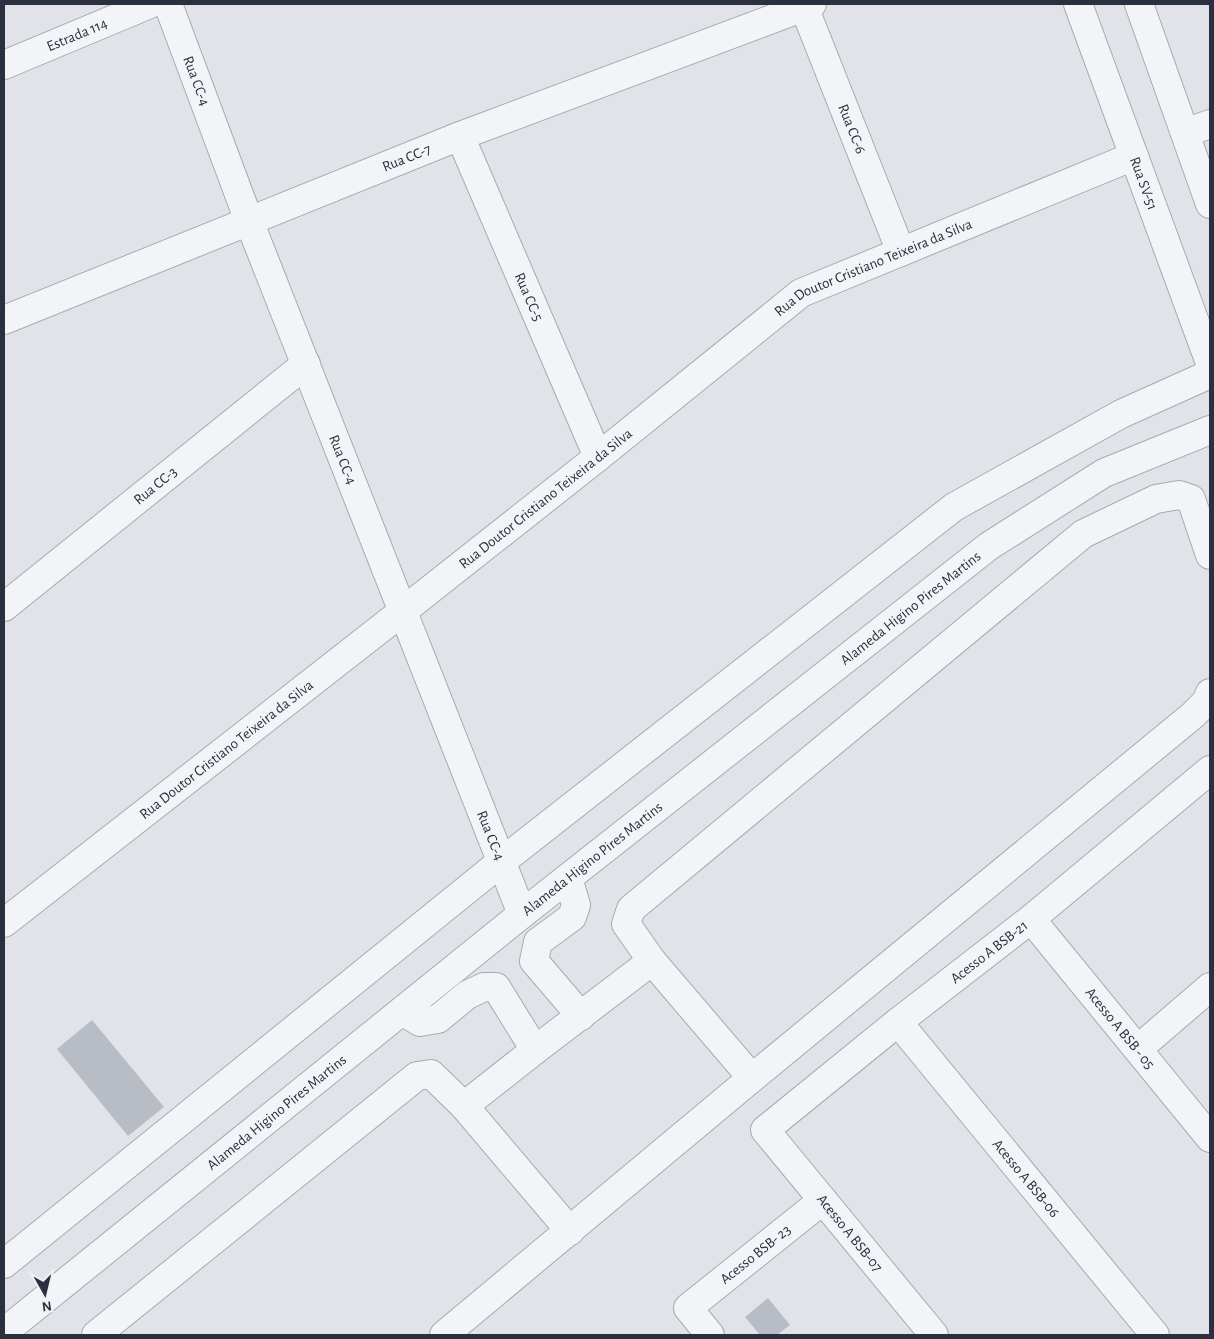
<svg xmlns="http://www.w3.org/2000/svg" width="1214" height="1339" viewBox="0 0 1214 1339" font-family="'Alegreya Sans',sans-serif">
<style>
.building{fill:#b8bcc5}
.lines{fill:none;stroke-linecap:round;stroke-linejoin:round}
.minor-casing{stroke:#a6aab2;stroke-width:30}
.minor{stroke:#f3f4f7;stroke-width:28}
.labels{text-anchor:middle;stroke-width:4;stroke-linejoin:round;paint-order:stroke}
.street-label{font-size:15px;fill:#2a303f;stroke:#f0f2f6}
</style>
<rect width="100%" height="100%" fill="#e1e3e8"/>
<!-- building -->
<path class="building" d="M 92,1020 L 164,1107 L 128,1136 L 57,1049 Z
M 768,1298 L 790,1325 L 777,1335 L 760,1335 L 745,1317 Z"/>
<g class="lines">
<defs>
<g id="minor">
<path id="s1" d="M 168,4 L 249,221 L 522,914"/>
<path id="s2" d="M 1078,4 L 1210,363"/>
<path d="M 1139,4 L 1210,204"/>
<path id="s3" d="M 804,7 L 901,252"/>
<path id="s4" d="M 4,65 L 150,4"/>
<path d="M 1185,133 L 1210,124"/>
<path id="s5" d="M 460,136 L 598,457"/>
<path id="s6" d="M 4,320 L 460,136 L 812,4"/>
<path id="s7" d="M 4,607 L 306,364"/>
<path d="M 568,878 L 576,905 L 572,917 L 538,942 L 534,961 L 581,1016"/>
<path id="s8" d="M 1031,919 L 1210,1138"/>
<path id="s9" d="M 4,923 L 403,611 L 598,457 L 801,293 L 1134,156"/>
<path d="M 652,961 L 626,924 L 631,909 L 1083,534 L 1156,499 L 1179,495 L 1191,499 L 1210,555"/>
<path d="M 402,1011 L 420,1022 L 438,1019 L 467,995 L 484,987 L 496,987 L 535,1050"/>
<path id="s10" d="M 898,1022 L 1155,1335"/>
<path d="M 1138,1049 L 1210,987"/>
<path d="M 570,1231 L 464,1106 L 535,1050 L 652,961 L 752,1078"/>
<path d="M 4,1264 L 501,862 L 954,507 L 1121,414 L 1210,374"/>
<path id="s11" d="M 4,1332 L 522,914 L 989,546 L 1104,473 L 1210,430"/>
<path d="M 96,1335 L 417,1076 L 431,1074 L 464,1106"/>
<path d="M 444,1335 L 752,1078 L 1193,715 L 1206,702 L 1210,693"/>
<path id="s12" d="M 710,1335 L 688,1308 L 823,1200"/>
<path id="s13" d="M 934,1335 L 765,1130 L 898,1022 L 1031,919 L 1210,770"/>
</g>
</defs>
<!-- minor casing -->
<use href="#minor" class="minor-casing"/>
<!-- minor -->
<use href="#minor" class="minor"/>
</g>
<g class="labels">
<!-- street labels -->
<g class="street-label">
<text dy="5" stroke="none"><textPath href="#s4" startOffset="79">Estrada 114</textPath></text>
<text dy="5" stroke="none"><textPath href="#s1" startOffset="82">Rua CC-4</textPath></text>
<text dy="5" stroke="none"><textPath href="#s3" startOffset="131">Rua CC-6</textPath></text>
<text dy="5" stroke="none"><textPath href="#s6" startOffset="434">Rua CC-7</textPath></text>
<text dy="5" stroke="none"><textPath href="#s2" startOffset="191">Rua SV-51</textPath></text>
<text dy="5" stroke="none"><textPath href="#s9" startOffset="1092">Rua Doutor Cristiano Teixeira da Silva</textPath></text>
<text dy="5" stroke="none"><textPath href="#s5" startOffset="175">Rua CC-5</textPath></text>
<text dy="5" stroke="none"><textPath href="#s1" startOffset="488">Rua CC-4</textPath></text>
<text dy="5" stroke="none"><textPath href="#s7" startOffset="194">Rua CC-3</textPath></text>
<text dy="5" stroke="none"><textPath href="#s9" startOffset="688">Rua Doutor Cristiano Teixeira da Silva</textPath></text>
<text dy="5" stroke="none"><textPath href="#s11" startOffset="1160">Alameda Higino Pires Martins</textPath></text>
<text dy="5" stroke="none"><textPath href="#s9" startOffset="282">Rua Doutor Cristiano Teixeira da Silva</textPath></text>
<text dy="5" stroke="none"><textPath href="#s1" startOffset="892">Rua CC-4</textPath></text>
<text dy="5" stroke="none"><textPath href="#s11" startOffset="755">Alameda Higino Pires Martins</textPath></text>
<text dy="5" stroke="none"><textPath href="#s13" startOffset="552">Acesso A BSB-21</textPath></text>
<text dy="5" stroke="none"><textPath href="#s8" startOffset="141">Acesso A BSB - 05</textPath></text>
<text dy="5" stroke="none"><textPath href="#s11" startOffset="350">Alameda Higino Pires Martins</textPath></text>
<text dy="5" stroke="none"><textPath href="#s10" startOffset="202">Acesso A BSB-06</textPath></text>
<text transform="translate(850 1233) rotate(51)" y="5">Acesso A BSB-07</text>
<text dy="5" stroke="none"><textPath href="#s12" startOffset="121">Acesso BSB- 23</textPath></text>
</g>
</g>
<!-- border -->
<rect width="1214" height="1339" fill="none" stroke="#2a303f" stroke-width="10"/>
<!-- north arrow -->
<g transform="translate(45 1294) rotate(172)" stroke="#f0f2f6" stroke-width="4" paint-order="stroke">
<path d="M0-4L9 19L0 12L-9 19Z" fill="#2a303f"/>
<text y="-8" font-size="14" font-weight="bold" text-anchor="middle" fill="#2a303f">N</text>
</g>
</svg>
